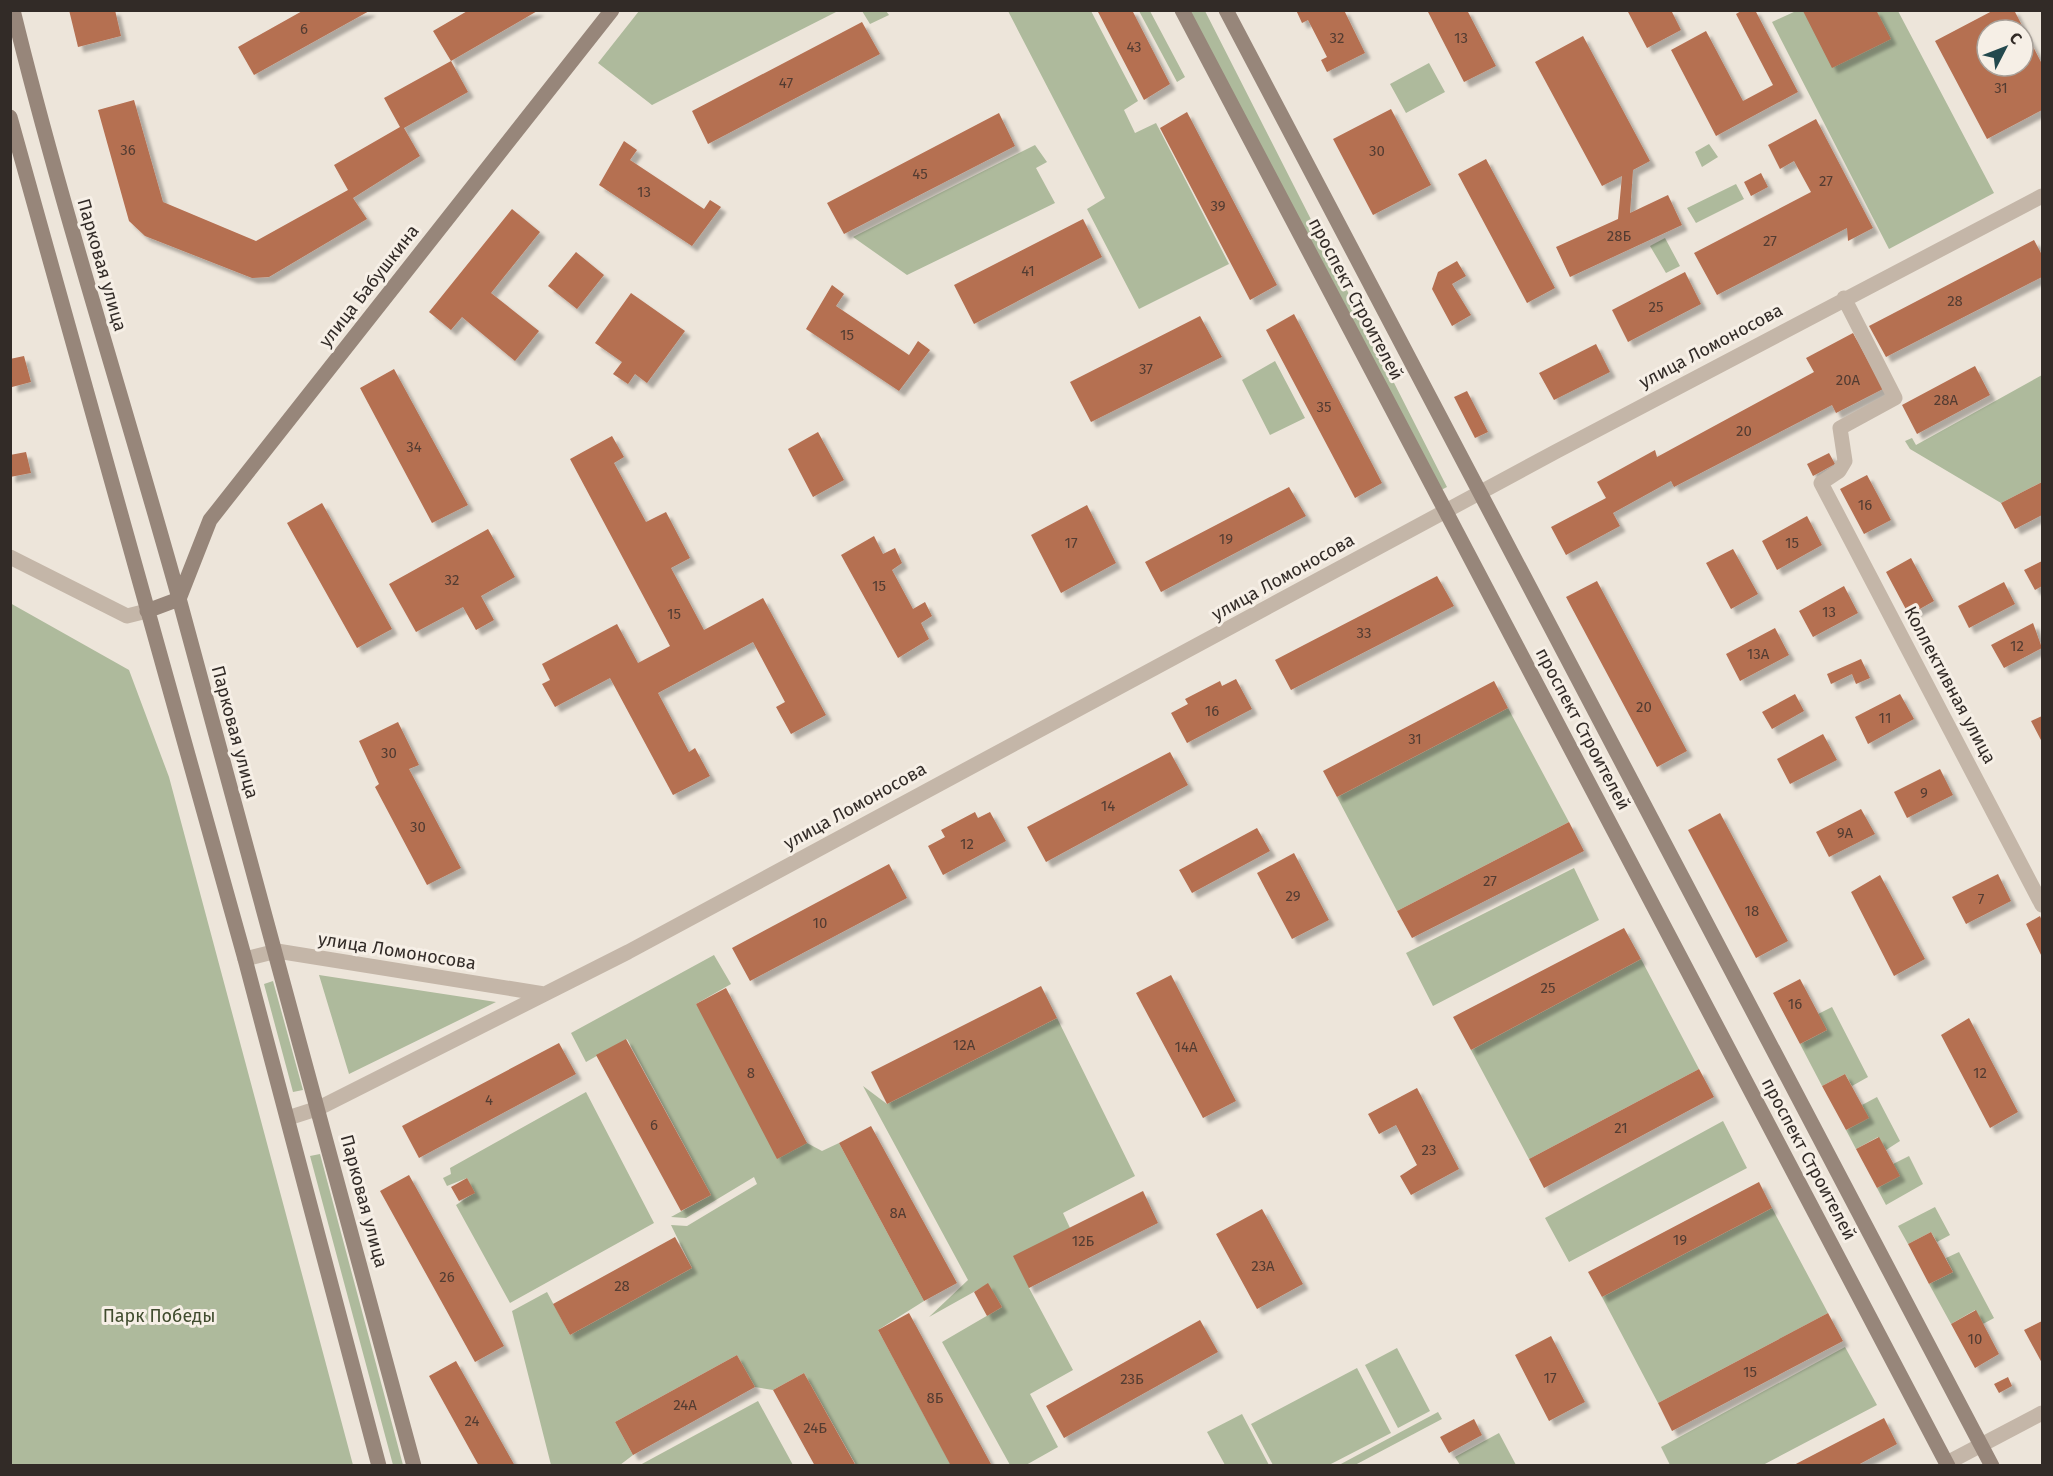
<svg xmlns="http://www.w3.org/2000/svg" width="2053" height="1476" viewBox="0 0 2053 1476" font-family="'Fira Sans',sans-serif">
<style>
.green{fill:#aeba9c}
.building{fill:#b56f51;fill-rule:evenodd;filter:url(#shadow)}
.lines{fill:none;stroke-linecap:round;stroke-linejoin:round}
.street{stroke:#c4b6a8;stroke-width:15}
.secondary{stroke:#97867a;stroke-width:15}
.labels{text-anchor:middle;stroke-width:6;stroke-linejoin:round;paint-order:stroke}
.number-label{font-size:15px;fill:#533c32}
.street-label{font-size:18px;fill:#322b27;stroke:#f6efe6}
.park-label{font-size:18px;fill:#404c2e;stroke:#f6efe6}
</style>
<defs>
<filter id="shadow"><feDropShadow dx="5.5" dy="5.5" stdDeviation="1.5" flood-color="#0004"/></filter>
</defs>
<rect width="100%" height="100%" fill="#ede5da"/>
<!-- green -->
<path class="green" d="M 639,11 L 639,10 L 838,11 L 652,105 L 598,63 Z
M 862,11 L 886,11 L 889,15 L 870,24 Z
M 1008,11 L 1091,11 L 1138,101 L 1124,110 L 1135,133 L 1156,123 L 1229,264 L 1139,309 L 1087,209 L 1105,198 Z
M 1139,11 L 1150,11 L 1185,77 L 1177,82 Z
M 1187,11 L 1205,11 L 1447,487 L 1439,491 Z
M 1796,11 L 1898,11 L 1994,193 L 1889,249 L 1772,22 Z
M 1429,63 L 1445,92 L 1406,113 L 1390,84 Z
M 1709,144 L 1718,157 L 1702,167 L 1695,152 Z
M 1035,145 L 1047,162 L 1036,168 L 1055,203 L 907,275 L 853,237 Z
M 1736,184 L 1744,199 L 1696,223 L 1687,208 Z
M 1665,238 L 1680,266 L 1666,273 L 1650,246 Z
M 1275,361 L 1305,418 L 1270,435 L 1242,380 Z
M 2042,375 L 2042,482 L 2001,503 L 1910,449 L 1905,441 L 1912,438 L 1916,445 Z
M 10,603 L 129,670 L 169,777 L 353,1465 L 11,1465 Z
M 1508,708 L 1569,822 L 1397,911 L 1337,797 Z
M 1574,868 L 1599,920 L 1433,1006 L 1406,953 Z
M 714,955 L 731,984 L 696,1004 L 807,1143 L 822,1151 L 839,1143 L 924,1301 L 878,1330 L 951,1465 L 856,1465 L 804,1373 L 773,1390 L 755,1387 L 737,1355 L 615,1422 L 633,1455 L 620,1465 L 551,1465 L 512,1311 L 547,1292 L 570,1335 L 692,1268 L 671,1225 L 687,1226 L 757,1184 L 754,1177 L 686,1218 L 671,1217 L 711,1195 L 627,1039 L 586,1062 L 571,1033 Z
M 1641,959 L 1699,1069 L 1529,1159 L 1471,1050 Z
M 319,975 L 496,1002 L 349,1074 Z
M 273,981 L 303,1090 L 293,1092 L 264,984 Z
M 1832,1007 L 1868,1077 L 1852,1086 L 1845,1074 L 1822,1086 L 1800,1044 L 1827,1030 L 1818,1014 Z
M 1057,1018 L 1135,1176 L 1063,1213 L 1070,1228 L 1029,1288 L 1073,1370 L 1030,1394 L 1058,1447 L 1026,1465 L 1010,1465 L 942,1342 L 1002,1307 L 988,1284 L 929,1317 L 968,1280 L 863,1086 L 887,1104 Z
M 586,1092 L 654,1223 L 510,1303 L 456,1205 L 474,1193 L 467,1178 L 447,1186 L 443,1178 L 451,1174 L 450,1168 Z
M 1877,1097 L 1900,1141 L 1886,1150 L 1878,1137 L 1856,1149 L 1846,1130 L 1868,1118 L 1862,1105 Z
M 1723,1121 L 1747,1168 L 1569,1262 L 1545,1218 Z
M 320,1154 L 403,1465 L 393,1465 L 310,1156 Z
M 1909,1156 L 1923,1184 L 1886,1205 L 1877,1188 L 1899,1176 L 1893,1164 Z
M 1935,1207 L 1950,1235 L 1937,1242 L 1931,1232 L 1908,1244 L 1898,1226 Z
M 1772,1208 L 1828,1313 L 1658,1403 L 1602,1297 Z
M 1959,1252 L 1994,1318 L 1983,1324 L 1975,1310 L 1951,1324 L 1929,1284 L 1953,1272 L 1946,1258 Z
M 1845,1347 L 1877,1405 L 1763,1465 L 1670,1465 L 1661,1447 Z
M 1397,1348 L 1430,1411 L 1398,1428 L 1365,1365 Z
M 1357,1368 L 1391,1433 L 1329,1465 L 1273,1465 L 1251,1424 Z
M 758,1401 L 793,1465 L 640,1465 Z
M 1438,1412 L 1442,1419 L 1355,1465 L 1339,1465 Z
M 1242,1414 L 1269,1465 L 1225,1465 L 1207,1432 Z
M 1499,1433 L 1516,1465 L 1460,1465 L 1455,1457 Z"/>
<!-- building -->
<path class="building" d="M 69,10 L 115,10 L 121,36 L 78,47 Z
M 304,10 L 371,10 L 254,75 L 238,47 Z
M 469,10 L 539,10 L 451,61 L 433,31 Z
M 1097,10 L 1132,10 L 1170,84 L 1144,100 Z
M 1296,10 L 1344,10 L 1365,53 L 1327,72 L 1321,60 L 1327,57 L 1308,20 L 1302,23 Z
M 1427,10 L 1467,10 L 1496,66 L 1464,82 Z
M 1627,10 L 1671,10 L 1681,30 L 1647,48 Z
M 1743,10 L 1755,10 L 1798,92 L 1716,136 L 1671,50 L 1706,31 L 1743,101 L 1773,85 L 1736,14 Z
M 1876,10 L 1891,39 L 1832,68 L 1803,11 Z
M 1994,10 L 2014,10 L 2042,64 L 2042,110 L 1987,139 L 1935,41 ZM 1987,30 L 2023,30 L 2023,66 L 1987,66 Z
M 862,22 L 880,54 L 708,144 L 692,111 Z
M 1583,36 L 1650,161 L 1633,170 L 1630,213 L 1668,195 L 1682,225 L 1570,277 L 1556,247 L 1618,219 L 1622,176 L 1602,186 L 1535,62 Z
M 451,61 L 468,92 L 404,128 L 420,156 L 353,198 L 367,219 L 269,277 L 252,278 L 145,236 L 129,221 L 98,110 L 134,100 L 163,202 L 256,241 L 348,190 L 334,165 L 400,127 L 384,98 Z
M 1391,109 L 1431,185 L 1373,215 L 1333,139 Z
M 1187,112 L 1277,285 L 1250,300 L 1160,128 Z
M 999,113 L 1015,146 L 844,234 L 827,203 Z
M 1816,119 L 1873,228 L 1848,241 L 1847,228 L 1717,295 L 1694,253 L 1811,192 L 1794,161 L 1780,169 L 1768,145 Z
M 624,141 L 637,150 L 630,160 L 704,209 L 710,200 L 721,207 L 692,246 L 599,185 Z
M 1486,159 L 1555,288 L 1527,303 L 1458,174 Z
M 1761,173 L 1768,187 L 1751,196 L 1744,182 Z
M 512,209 L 540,232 L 491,293 L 539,331 L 515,361 L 462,317 L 451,330 L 429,312 Z
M 1083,219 L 1102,257 L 974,324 L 954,285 Z
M 2034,240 L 2042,255 L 2042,277 L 1886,357 L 1869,326 Z
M 576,252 L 604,275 L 577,309 L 548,286 Z
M 1457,261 L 1466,276 L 1452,284 L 1471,315 L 1452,326 L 1432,289 L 1438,272 Z
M 1685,272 L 1701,304 L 1628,342 L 1612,310 Z
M 832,285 L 844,294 L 836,306 L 909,355 L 918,341 L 930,350 L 899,391 L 806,329 Z
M 631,293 L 685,331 L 647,383 L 635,374 L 628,384 L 613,374 L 622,362 L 595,343 Z
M 1294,314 L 1382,483 L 1355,498 L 1266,330 Z
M 1200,316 L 1222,357 L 1091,422 L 1070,382 Z
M 1853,333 L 1883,389 L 1836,413 L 1832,405 L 1674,487 L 1671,481 L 1613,513 L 1620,526 L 1566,555 L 1551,527 L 1606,498 L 1597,482 L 1655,450 L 1657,457 L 1814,372 L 1806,358 Z
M 1596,344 L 1610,372 L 1554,400 L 1539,373 Z
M 24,356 L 31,382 L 12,387 L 10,359 Z
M 1975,366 L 1990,395 L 1917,434 L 1902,405 Z
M 394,369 L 468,505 L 432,523 L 360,388 Z
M 1467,391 L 1488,432 L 1475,438 L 1454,397 Z
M 818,432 L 844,480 L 813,497 L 788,449 Z
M 612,436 L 624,457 L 614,463 L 646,522 L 666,512 L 690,558 L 671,568 L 704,630 L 763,598 L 826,715 L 791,734 L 776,707 L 785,702 L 753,642 L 658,693 L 689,752 L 695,748 L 710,776 L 673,795 L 610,678 L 555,707 L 542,684 L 550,680 L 542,664 L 617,624 L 638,663 L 670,646 L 570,459 Z
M 26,452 L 31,473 L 10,477 L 10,455 Z
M 1829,453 L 1835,464 L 1813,476 L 1807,464 Z
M 1867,475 L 1891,520 L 1864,534 L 1840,489 Z
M 2042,482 L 2042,515 L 2015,529 L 2001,503 Z
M 1289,487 L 1306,516 L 1161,592 L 1145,562 Z
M 322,503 L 392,629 L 357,648 L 287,523 Z
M 1087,505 L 1116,563 L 1061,593 L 1031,535 Z
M 1807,516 L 1822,545 L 1777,570 L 1762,541 Z
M 488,529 L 515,577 L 481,596 L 494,620 L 476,630 L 463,607 L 416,632 L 389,584 Z
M 874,536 L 883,554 L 895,548 L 902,563 L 892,570 L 913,609 L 925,602 L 932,616 L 921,623 L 929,639 L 898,658 L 841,555 Z
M 1733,549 L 1758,594 L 1731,609 L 1706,563 Z
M 1911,558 L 1934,601 L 1909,615 L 1886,572 Z
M 2042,561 L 2042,586 L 2035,590 L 2024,570 Z
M 1437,576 L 1454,606 L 1291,690 L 1275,660 Z
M 1597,581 L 1687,751 L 1657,767 L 1566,597 Z
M 2004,582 L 2015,604 L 1969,628 L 1958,606 Z
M 1844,586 L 1858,613 L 1813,637 L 1799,611 Z
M 2033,623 L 2042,648 L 2004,668 L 1991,645 Z
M 1775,628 L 1789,655 L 1740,681 L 1726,654 Z
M 1861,659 L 1870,678 L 1856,684 L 1852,674 L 1831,684 L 1827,674 Z
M 1236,679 L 1252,709 L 1187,743 L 1171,713 L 1188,704 L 1185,699 L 1220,681 L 1222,686 Z
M 1494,681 L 1508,708 L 1337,797 L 1323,771 Z
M 1795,694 L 1804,711 L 1772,729 L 1762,712 Z
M 1900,694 L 1914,719 L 1868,744 L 1855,717 Z
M 2042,716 L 2042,742 L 2031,721 Z
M 398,722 L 419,765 L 409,769 L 461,868 L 427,885 L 375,787 L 379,784 L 359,741 Z
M 1823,734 L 1837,760 L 1790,784 L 1777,759 Z
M 1170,752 L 1188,785 L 1046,862 L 1027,827 Z
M 1940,769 L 1953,795 L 1907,818 L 1894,792 Z
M 1861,809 L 1875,834 L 1829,857 L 1816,832 Z
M 975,812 L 978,818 L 990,812 L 1006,841 L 943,875 L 928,846 L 945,837 L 941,830 Z
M 1720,813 L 1788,941 L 1756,958 L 1688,830 Z
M 1569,822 L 1584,851 L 1412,938 L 1397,911 Z
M 1257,828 L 1270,851 L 1192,893 L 1179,870 Z
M 1294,853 L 1329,920 L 1292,939 L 1257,873 Z
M 889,864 L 907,898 L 750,981 L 732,948 Z
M 1998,874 L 2011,901 L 1966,924 L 1952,897 Z
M 1880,875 L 1925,959 L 1894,976 L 1851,892 Z
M 2040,916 L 2042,921 L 2042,957 L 2026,924 Z
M 1624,928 L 1641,959 L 1471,1050 L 1453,1017 Z
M 1171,975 L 1236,1101 L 1203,1118 L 1136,993 Z
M 1800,979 L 1827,1030 L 1800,1044 L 1773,993 Z
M 1041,986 L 1057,1018 L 887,1104 L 871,1072 Z
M 726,988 L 807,1143 L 777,1159 L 696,1004 Z
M 1969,1018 L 2018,1112 L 1990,1128 L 1941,1035 Z
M 626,1039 L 711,1195 L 681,1211 L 596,1055 Z
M 559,1043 L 576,1074 L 419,1158 L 402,1126 Z
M 1699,1069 L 1714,1097 L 1544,1188 L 1529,1159 Z
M 1845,1074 L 1869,1118 L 1846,1130 L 1822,1086 Z
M 1417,1088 L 1459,1169 L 1411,1195 L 1400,1176 L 1417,1165 L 1396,1125 L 1379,1134 L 1368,1114 Z
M 871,1126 L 957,1283 L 924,1301 L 839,1143 Z
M 1879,1137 L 1900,1176 L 1877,1188 L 1856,1149 Z
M 409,1175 L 504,1346 L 475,1362 L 380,1191 Z
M 467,1178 L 475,1193 L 459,1201 L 451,1187 Z
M 1759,1182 L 1772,1208 L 1602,1297 L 1588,1272 Z
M 1143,1191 L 1158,1223 L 1029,1288 L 1013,1256 Z
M 1262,1209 L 1303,1284 L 1257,1309 L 1216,1234 Z
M 1931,1232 L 1953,1272 L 1929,1284 L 1908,1244 Z
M 675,1237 L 692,1268 L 570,1335 L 553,1304 Z
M 988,1283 L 1002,1307 L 987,1316 L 974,1292 Z
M 1976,1310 L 1999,1354 L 1975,1368 L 1951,1324 Z
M 909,1313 L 992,1466 L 951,1466 L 878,1330 Z
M 1828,1313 L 1843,1341 L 1672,1431 L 1658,1403 Z
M 1200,1320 L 1218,1352 L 1064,1438 L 1046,1406 Z
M 2042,1321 L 2042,1363 L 2024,1330 Z
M 1551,1336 L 1585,1402 L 1549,1421 L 1515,1355 Z
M 737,1355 L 755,1387 L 633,1455 L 615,1422 Z
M 456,1361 L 515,1466 L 479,1466 L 429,1376 Z
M 804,1373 L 856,1466 L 815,1466 L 773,1390 Z
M 2008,1377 L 2012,1386 L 1999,1393 L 1994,1384 Z
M 1884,1418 L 1897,1444 L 1856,1466 L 1792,1466 Z
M 1474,1419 L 1482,1435 L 1449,1453 L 1440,1437 Z"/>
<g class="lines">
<!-- street -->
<path class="street" d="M 1844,298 L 1895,398 L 1840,428 L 1845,461 L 1839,471 L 1821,483 L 2042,905
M 10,557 L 127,616 L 147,611
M 245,959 L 277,951 L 544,994
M 288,1118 L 319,1108 L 628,952 L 1557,451 L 2042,196
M 1947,1463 L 2042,1413"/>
<!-- secondary -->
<path class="secondary" d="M 13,10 C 62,210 125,404 180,602 C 259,889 337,1177 414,1466
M 1182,10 L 1948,1466
M 1226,10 L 1992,1466
M 10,117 L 245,959 L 379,1466
M 147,611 L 179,599 L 210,520 L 612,10"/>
</g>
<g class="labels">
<!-- number labels -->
<g class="number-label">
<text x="304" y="34">6</text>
<text x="1337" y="43">32</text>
<text x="1461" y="43">13</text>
<text x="1134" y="52">43</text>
<text x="786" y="88">47</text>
<text x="2001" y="93">31</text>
<text x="128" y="155">36</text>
<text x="1377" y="156">30</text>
<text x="920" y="179">45</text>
<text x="1826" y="186">27</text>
<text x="644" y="197">13</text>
<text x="1218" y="211">39</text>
<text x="1619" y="241">28Б</text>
<text x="1770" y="246">27</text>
<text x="1028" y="276">41</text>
<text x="1955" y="306">28</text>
<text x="1656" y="312">25</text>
<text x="847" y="340">15</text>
<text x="1146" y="374">37</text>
<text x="1848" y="385">20А</text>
<text x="1946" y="405">28А</text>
<text x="1324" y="412">35</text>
<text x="1744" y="436">20</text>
<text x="414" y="452">34</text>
<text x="1865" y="510">16</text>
<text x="1226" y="544">19</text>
<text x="1071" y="548">17</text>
<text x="1792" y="548">15</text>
<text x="452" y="585">32</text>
<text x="879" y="591">15</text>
<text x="1829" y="617">13</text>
<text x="674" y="619">15</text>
<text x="1364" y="638">33</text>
<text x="2017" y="651">12</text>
<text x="1758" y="659">13А</text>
<text x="1644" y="712">20</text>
<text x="1212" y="716">16</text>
<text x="1885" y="723">11</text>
<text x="1415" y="744">31</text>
<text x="389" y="758">30</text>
<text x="1924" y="798">9</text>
<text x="1108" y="811">14</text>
<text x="418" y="832">30</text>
<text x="1845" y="838">9А</text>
<text x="967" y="849">12</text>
<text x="1490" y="886">27</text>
<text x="1293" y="901">29</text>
<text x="1981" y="904">7</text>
<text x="1752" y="916">18</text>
<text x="820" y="928">10</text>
<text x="1548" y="993">25</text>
<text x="1795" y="1009">16</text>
<text x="964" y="1050">12А</text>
<text x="1186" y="1052">14А</text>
<text x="751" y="1078">8</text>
<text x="1980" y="1078">12</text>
<text x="489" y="1105">4</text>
<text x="654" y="1130">6</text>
<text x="1621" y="1133">21</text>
<text x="1429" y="1155">23</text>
<text x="898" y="1218">8А</text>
<text x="1680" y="1245">19</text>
<text x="1083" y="1246">12Б</text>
<text x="1263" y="1271">23А</text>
<text x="447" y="1282">26</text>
<text x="622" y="1291">28</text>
<text x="1975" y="1344">10</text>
<text x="1750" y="1377">15</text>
<text x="1550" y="1383">17</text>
<text x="1132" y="1384">23Б</text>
<text x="935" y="1403">8Б</text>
<text x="685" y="1410">24А</text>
<text x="472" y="1426">24</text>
<text x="815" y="1433">24Б</text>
</g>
<!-- street labels -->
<g class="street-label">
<text transform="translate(102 265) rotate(74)" y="6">Парковая улица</text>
<text transform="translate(369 286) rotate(-52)" y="6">улица Бабушкина</text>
<text transform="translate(1356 299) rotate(62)" y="6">проспект Строителей</text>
<text transform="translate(1711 346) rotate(-28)" y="6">улица Ломоносова</text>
<text transform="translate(1283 577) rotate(-29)" y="6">улица Ломоносова</text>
<text transform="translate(1950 685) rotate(62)" y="6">Коллективная улица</text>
<text transform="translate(1583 729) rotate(62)" y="6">проспект Строителей</text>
<text transform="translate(235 732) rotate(75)" y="6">Парковая улица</text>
<text transform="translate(855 806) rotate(-29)" y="6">улица Ломоносова</text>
<text transform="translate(397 951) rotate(9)" y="6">улица Ломоносова</text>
<text transform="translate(1809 1159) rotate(62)" y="6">проспект Строителей</text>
<text transform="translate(364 1201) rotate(75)" y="6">Парковая улица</text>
</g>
<!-- park labels -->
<g class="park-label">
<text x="159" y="1322">Парк Победы</text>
</g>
</g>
<!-- border -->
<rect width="2053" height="1476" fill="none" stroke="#322b27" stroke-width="24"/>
<!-- north arrow -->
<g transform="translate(2005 48) rotate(48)"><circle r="28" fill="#f6efe6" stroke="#a8a19a" stroke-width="1.5"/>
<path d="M0-4.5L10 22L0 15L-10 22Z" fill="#22484d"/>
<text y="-9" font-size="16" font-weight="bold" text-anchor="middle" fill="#322b27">С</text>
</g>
</svg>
